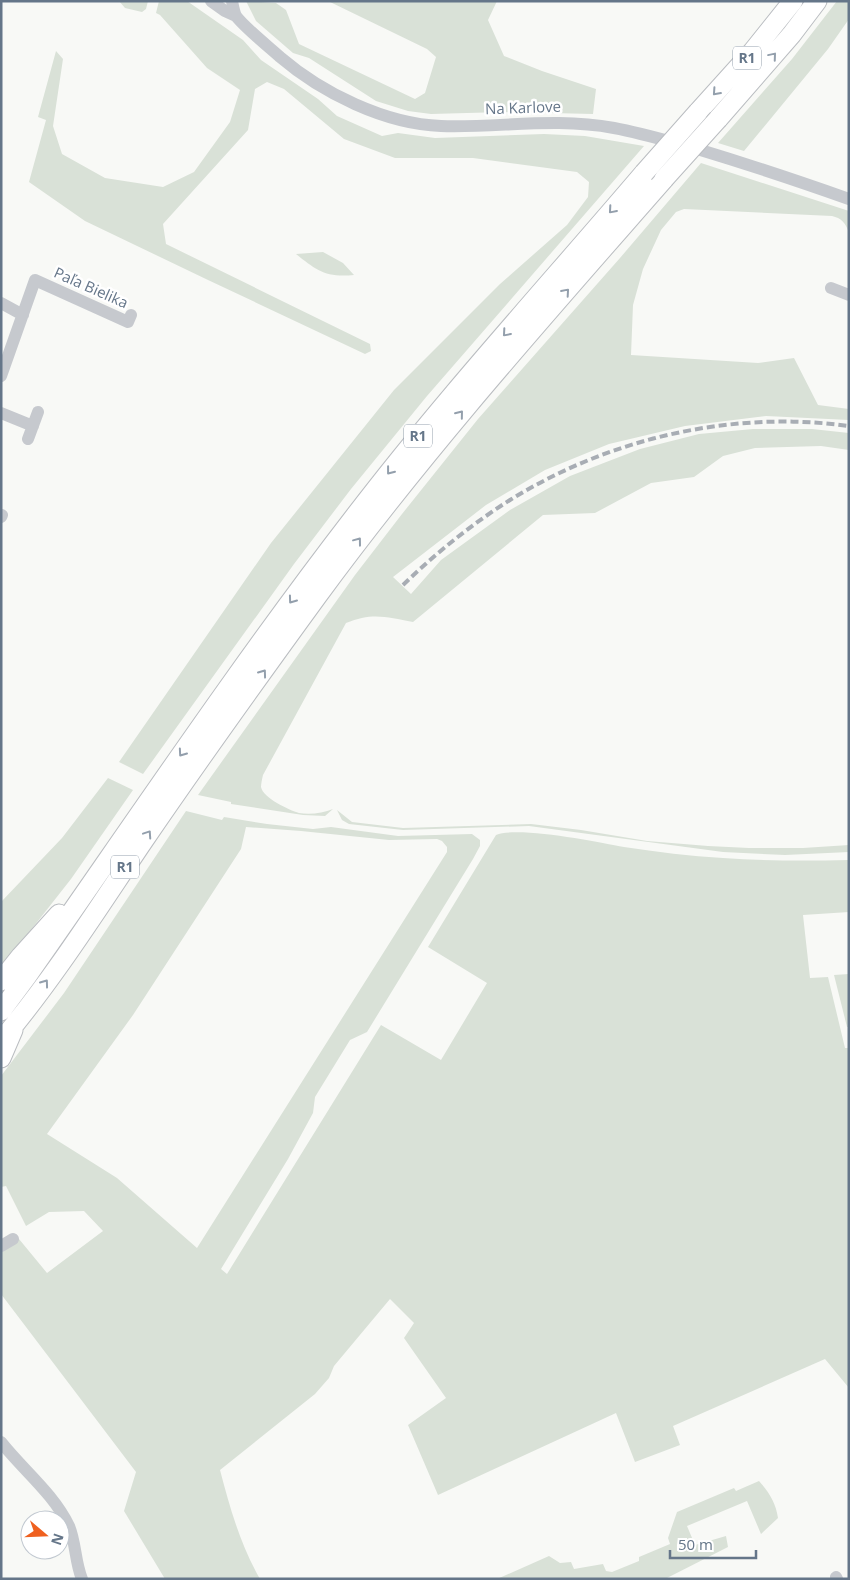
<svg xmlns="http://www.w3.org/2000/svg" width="850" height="1580" viewBox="0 0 850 1580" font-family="'Open Sans',sans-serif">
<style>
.green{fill:#d9e1d7;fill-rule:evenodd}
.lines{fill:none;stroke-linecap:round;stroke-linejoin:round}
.highway-casing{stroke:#babdc1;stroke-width:21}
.minor{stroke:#c6c9ce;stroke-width:12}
.highway{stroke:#fff;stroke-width:19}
.rail{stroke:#a8adb4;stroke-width:4;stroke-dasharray:8 4;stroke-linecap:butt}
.highway-bridge-casing{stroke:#babdc1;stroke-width:21;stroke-linecap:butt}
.highway-bridge{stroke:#fff;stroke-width:19}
.oneway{stroke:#939fac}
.labels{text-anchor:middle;stroke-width:5;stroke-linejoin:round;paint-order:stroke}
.shield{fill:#fff;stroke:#939fac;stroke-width:1}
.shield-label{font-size:14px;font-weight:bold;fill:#657689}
.street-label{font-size:15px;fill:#657689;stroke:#fff}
</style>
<rect width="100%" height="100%" fill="#f8f9f6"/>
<!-- green -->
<path class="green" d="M 119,1 L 148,1 L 146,9 L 142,12 L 125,8 Z
M 159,1 L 187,1 L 243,40 L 261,60 L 318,99 L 337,116 L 382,136 L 398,133 L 435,138 L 544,134 L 585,136 L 644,146 L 427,396 L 351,489 L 294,564 L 143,774 L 119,762 L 271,543 L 394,390 L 500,284 L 567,225 L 588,197 L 589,182 L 577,172 L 473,158 L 395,158 L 344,139 L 284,89 L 267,82 L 255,89 L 248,130 L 163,224 L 166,244 L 370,344 L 371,351 L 365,354 L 208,280 L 85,221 L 29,182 L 46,120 L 38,117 L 56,51 L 63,59 L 53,126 L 62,154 L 105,178 L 163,187 L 194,172 L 230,122 L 240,90 L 207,68 L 160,15 L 156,13 Z
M 246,1 L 276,3 L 286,10 L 299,44 L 415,99 L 425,93 L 436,57 L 427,49 L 328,1 L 497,1 L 488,20 L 504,56 L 542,71 L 596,89 L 593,114 L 503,112 L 431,114 L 408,111 L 376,101 L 309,58 L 293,53 L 256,21 Z
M 837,1 L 849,1 L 849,19 L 828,49 L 744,151 L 718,143 L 792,59 Z
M 701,163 L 849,211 L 849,233 C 846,223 841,218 832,216 L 684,209 L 676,212 L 661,230 L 643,269 L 633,305 L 631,355 L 758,363 L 794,358 L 818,405 L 849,409 L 849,420 L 766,416 L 685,426 L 609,444 L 545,470 L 486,505 L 393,577 L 411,594 L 441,560 L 510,510 L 570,476 L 640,449 L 699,434 L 753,429 L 812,429 L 849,433 L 849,450 L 821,446 L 755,448 L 723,456 L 694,477 L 651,483 L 595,513 L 543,515 L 413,622 C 387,617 372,612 346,623 L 263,775 C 262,779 261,784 261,787 C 263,798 289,810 299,813 C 310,815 323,813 333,809 L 325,816 L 303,815 L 231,804 L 231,802 L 198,795 L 355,575 L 402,514 L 478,419 L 620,258 Z
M 323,252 L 343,263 L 354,275 C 326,278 316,270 296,254 Z
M 108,778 L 133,790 L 71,879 L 1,968 L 1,902 L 62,838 Z
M 337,810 L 352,822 L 403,828 L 531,824 L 581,830 L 647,841 L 708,846 L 749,848 L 803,848 L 849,845 L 849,852 L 785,855 L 723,852 L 529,826 L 403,830 L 349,824 L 342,820 Z
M 186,811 L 222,820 L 224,817 L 267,824 L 313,829 L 331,827 L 398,836 L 472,834 L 480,840 L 480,846 L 473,859 L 367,1032 L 350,1040 L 315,1097 L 313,1113 L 288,1159 L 221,1269 L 227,1274 L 381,1025 L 441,1060 L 487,983 L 428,947 L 496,835 C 518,826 597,842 624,847 C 657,852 690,856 723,858 C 765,861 807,861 849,860 L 849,912 L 803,915 L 810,978 L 828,977 L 845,1048 L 849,1048 L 849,1388 L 825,1359 L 673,1426 L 680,1445 L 635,1462 L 616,1413 L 438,1495 L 408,1425 L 446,1398 L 404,1338 L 414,1323 L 390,1299 L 334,1366 L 329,1378 L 315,1394 L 220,1470 C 230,1508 240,1544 260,1579 L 165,1579 L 124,1511 L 136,1472 L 1,1294 L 1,1250 L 19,1239 L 47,1273 L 103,1231 L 84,1211 L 49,1212 L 26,1226 L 6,1186 L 1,1187 L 1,1076 L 64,993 ZM 246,827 L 301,831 L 389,840 L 437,839 L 442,841 L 447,847 L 447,852 L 197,1248 L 117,1178 L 47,1134 L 133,1015 L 241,849 Z
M 849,974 L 849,1027 L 847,1027 L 834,975 Z
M 759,1481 C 769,1492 776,1503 778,1518 L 761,1534 L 747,1501 L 687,1526 L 695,1545 L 726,1536 L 728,1547 L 665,1579 L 497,1579 L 549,1556 L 560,1563 L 571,1562 L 574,1569 L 603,1564 L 606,1571 L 612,1572 L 639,1561 L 639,1557 L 670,1544 L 668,1538 L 677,1512 L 734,1488 L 736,1491 Z"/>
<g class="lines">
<defs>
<path id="highway" d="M 698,112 L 753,51 L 793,1
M 718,119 L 792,34 L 817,1
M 1,981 L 21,956 L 59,914
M 1,1011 L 27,976 C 135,822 240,665 355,516 C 446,397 547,287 644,173
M 1,1041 C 54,978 98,908 144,840 C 200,758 259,676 318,595 C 425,449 545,315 664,179
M 1,1058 L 13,1030"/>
</defs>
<!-- highway casing -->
<use href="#highway" class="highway-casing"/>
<!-- minor -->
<path class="minor" d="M 211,1 L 225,11 L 236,16
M 232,1 C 233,6 234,12 236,16 C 244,27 269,47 280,57 C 322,93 385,124 441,126 C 500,128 554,117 614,128 C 641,133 668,141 694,148 C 747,164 798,181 849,199
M 831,288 L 849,295
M 1,303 L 23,315
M 1,376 L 35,280 L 128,322 L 131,315
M 1,413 L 33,426
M 28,439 L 38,412
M 1,517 L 2,515
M 1,1246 L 13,1239
M 1,1442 C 23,1470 53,1493 69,1526 C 76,1543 75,1562 82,1579
M 836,1577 L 837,1579"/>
<!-- highway -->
<use href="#highway" class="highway"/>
<!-- rail -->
<path class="rail" d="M 403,585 C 436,553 472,524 510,500 C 610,438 732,410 849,426"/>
<defs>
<path id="highway-bridge" d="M 644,173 L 698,112
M 664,179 L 718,119"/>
</defs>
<!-- highway-bridge casing -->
<use href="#highway-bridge" class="highway-bridge-casing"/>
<!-- highway-bridge -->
<use href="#highway-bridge" class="highway-bridge"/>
</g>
<!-- one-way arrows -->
<defs><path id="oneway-chevron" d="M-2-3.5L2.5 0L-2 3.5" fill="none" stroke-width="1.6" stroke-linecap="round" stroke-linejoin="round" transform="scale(1.25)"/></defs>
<g class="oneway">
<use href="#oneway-chevron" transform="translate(773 56) rotate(-50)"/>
<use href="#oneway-chevron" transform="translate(716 92) rotate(132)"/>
<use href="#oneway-chevron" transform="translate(612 210) rotate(131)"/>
<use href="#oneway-chevron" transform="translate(566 292) rotate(-49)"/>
<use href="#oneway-chevron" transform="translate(506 333) rotate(131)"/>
<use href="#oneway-chevron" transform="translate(460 414) rotate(-51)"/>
<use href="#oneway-chevron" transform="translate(390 471) rotate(128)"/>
<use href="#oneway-chevron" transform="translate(358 541) rotate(-53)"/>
<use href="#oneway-chevron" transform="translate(292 600) rotate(126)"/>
<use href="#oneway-chevron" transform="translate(263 673) rotate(-54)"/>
<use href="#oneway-chevron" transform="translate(182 753) rotate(125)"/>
<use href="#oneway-chevron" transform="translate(148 834) rotate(-56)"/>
<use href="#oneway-chevron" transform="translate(45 983) rotate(-54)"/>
</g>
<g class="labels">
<!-- shield labels -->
<g class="shield">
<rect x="733" y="46.5" width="28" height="23" rx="4"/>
<rect x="404" y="424.5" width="28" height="23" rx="4"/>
<rect x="111" y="855.5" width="28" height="23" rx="4"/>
</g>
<g class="shield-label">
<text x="747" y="63">R1</text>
<text x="418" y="441">R1</text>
<text x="125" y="872">R1</text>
</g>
<!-- street labels -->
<g class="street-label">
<text transform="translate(523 108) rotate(-2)" y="5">Na Karlove</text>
<text transform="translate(91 288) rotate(24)" y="5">Paľa Bielika</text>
</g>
</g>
<!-- border -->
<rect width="850" height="1580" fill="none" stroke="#657689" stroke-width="5"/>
<!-- north arrow -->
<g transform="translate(45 1535) rotate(109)"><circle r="24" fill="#ffffff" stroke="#c1c8d0"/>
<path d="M0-4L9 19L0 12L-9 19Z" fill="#ef601f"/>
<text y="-8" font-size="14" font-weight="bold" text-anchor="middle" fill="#657689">N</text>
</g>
<!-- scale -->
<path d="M670 1550v8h86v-8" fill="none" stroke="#657689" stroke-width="2.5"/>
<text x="678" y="1550" font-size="15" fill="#657689" stroke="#ffffff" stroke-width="4" paint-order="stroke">50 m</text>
</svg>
